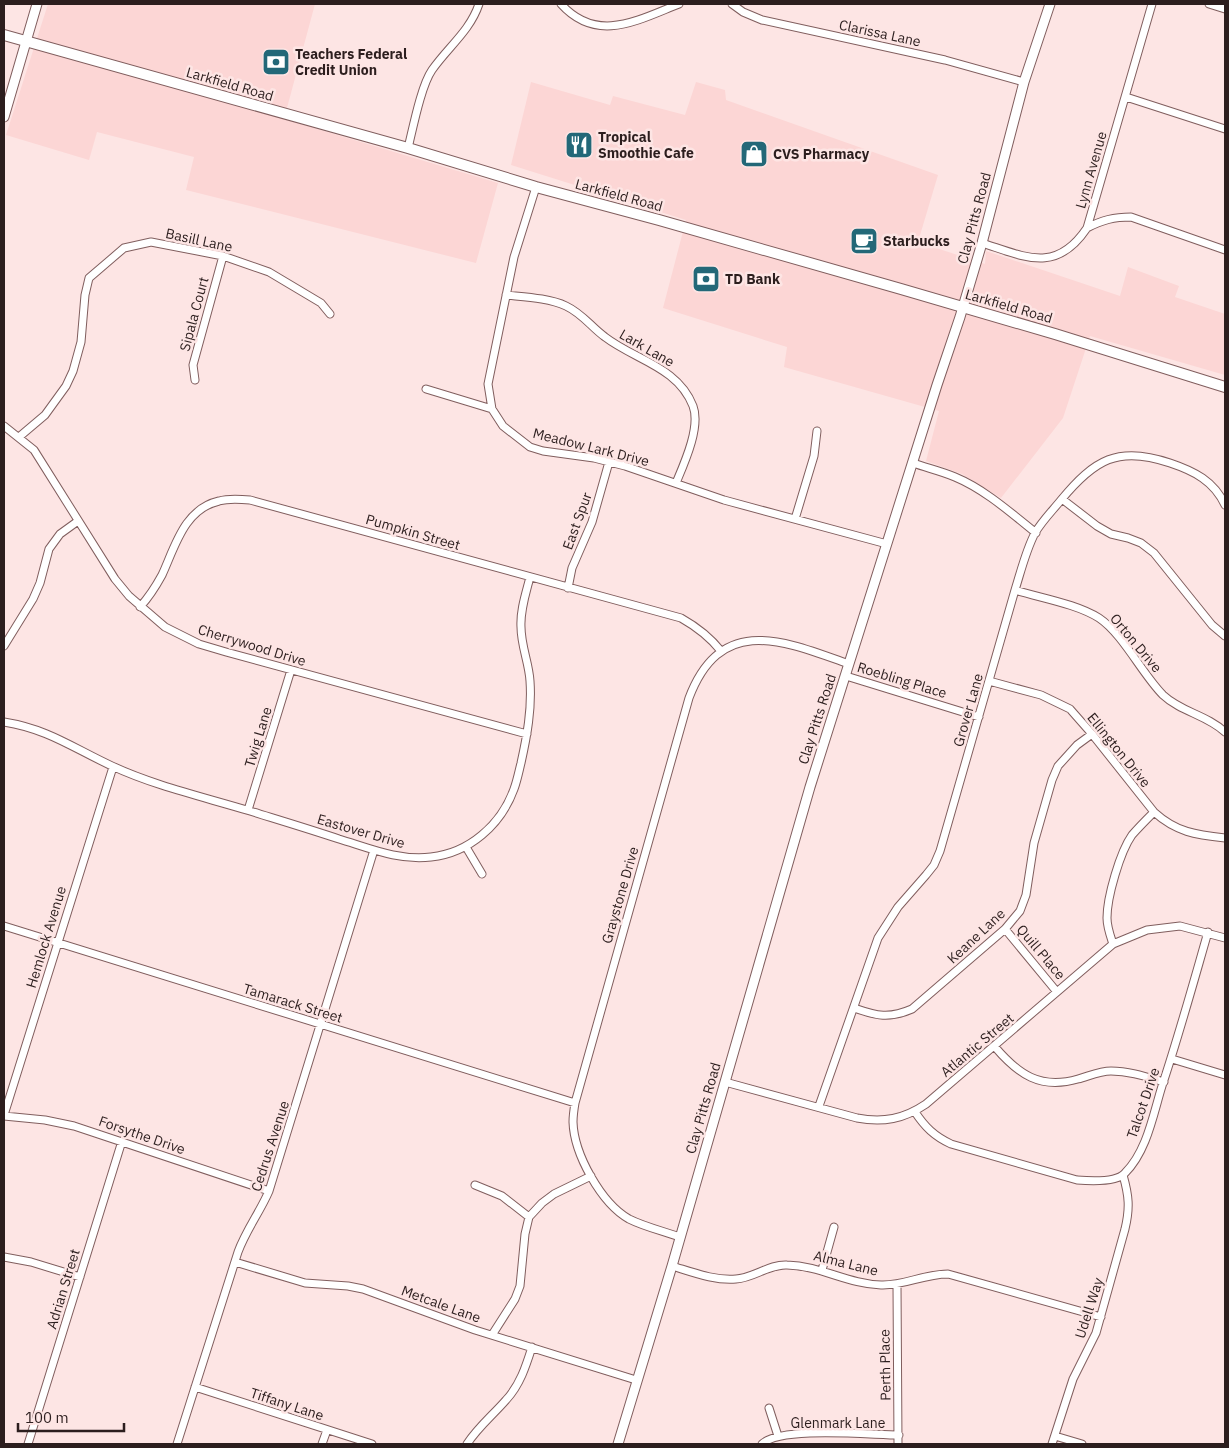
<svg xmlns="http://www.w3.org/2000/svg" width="1229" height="1448" viewBox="0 0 1229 1448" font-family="'IBM Plex Sans',sans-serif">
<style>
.built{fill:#fcd6d5}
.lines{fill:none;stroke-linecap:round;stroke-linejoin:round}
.minor-casing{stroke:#805e5e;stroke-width:9}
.tertiary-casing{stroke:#805e5e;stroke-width:11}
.secondary-casing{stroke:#805e5e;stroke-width:12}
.minor{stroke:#fff;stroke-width:7}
.tertiary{stroke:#fff;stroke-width:9}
.secondary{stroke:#fff;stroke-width:10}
.labels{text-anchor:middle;stroke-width:5;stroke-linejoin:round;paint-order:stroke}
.street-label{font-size:14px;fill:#2c1e1e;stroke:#fde5e4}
.poi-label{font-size:14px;font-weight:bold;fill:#2c1e1e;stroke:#fde5e4;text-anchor:start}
</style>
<rect width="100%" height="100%" fill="#fde5e4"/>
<!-- built -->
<path class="built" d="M 48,4 L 315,4 L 284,119 L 498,183 L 476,263 L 186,190 L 194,157 L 97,132 L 89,160 L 6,135 Z
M 531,82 L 610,105 L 613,96 L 685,115 L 696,82 L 725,90 L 726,100 L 938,175 L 918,242 L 985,264 L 986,251 L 1120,296 L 1128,267 L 1179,286 L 1175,297 L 1225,314 L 1225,375 L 1090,336 L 1063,418 L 1001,498 L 962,474 L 926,461 L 939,411 L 784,367 L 787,347 L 663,308 L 686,220 L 511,165 Z"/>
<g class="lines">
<defs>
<path id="minor" d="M 561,4 C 597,44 638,20 679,4
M 732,4 L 743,12 L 762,20 L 945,60 L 1024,82
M 1209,4 L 1225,9
M 1126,97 L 1225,129
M 408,148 C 413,128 421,86 432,70 C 448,47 470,31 479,4
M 536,187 L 514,257 L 488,384 L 492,409 L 503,426 L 530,447 L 543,451 L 594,458 L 625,466 L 724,500 L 887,544
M 1087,228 C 1102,220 1114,217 1131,217 L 1225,250
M 982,243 C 1026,257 1056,274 1087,228 L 1152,4
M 506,295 C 525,297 549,298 566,306 C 583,314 591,327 605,337 C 635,360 678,367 693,406 C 701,427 684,464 676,483
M 195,380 L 193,365 L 223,256
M 426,389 L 492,409
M 4,426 L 34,450 L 115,579 L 129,596 L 165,627 L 199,644 L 226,652 L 527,734
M 19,437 L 45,415 L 66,386 L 73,371 L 81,342 L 85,295 L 89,278 L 124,248 L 151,242 L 223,256 L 269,272 L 321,303 L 330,314
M 913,463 C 927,468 941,471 955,477 C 984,489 1010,512 1036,533
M 1062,499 L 1097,526 L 1111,534 L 1128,538 L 1141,543 L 1154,553 L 1212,625 L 1225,636
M 795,519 L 814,456 L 817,431
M 568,588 L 572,568 L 592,522 L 609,462
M 1015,590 C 1041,598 1077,604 1099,618 C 1123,634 1142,674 1163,695 C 1181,712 1207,715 1225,732
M 140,607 C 149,597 156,586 162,575 C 175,547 184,509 219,501 C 229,498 240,499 250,500 L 681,618 C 697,627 709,636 721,651
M 4,646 L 33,599 L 40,583 L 49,549 L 60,534 L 78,521
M 846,676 L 979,717
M 989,681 L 1041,695 L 1070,709 L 1092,734 L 1154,812 C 1176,832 1196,835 1225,838
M 4,722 C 48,729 73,748 112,766 C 155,786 204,797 250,811 C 279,820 309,829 339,839 C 369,848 399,861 431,857 C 469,853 501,825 514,789 C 517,781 519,771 521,763 C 527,736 532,709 530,681 C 529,663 521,646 521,627 C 520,610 526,593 530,577
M 248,810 L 291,670
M 466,847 L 482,874
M 4,926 L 575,1103
M 1005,929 L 1057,992
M 1113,944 C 1110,935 1107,927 1107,918 C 1107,897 1120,852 1132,835 C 1139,827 1146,820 1154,812
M 854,1008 C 877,1016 889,1019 912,1009 L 1005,929 L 1020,911 L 1026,895 L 1034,843 L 1052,780 L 1058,766 L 1077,745 L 1092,734
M 995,1047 C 1018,1074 1040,1090 1078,1079 C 1089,1076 1100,1071 1111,1071 C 1130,1071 1147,1077 1164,1082
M 1172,1059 L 1225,1075
M 725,1082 L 857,1118 C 883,1123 904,1119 926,1104 L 1113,944 L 1147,930 L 1180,926 L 1225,938
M 819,1106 L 878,938 L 898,907 L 926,875 L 934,865 L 940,851 L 1015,590 C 1021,571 1026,550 1035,533 C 1042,521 1053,510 1061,500 C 1094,460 1118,445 1170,463 C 1194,471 1214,481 1225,505
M 915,1112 C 925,1127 934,1136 951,1144 L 1077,1180 C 1089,1181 1116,1183 1125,1173 C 1147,1151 1153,1115 1162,1086 C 1179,1035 1193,984 1208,932
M 4,1115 L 113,767
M 4,1116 L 45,1120 L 74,1126 L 269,1191
M 475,1185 L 502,1196 L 529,1217
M 680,1237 C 663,1231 645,1227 629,1219 C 601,1203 574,1154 573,1122 C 573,1115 574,1109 575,1103 L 689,698 C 721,613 784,641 849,664
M 4,1257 L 31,1262 L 80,1277
M 235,1262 L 305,1283 L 348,1286 L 363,1289 L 475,1330 L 636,1380
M 672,1266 C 692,1272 715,1281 736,1279 C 754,1278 769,1264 787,1265 C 821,1266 848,1284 881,1285 C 904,1286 923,1274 948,1274 L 1101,1317
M 822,1270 L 834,1227
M 897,1285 L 898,1444
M 492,1335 L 515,1299 L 520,1286 L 525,1234 L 529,1217 L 542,1203 L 554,1194 L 591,1176
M 195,1387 L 372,1444
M 769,1408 L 778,1436
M 1055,1436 L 1082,1444
M 28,1444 L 122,1141
M 177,1444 L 238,1252 C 246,1230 260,1212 269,1191 L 374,850
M 322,1444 L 327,1430
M 467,1444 C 478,1427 493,1415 506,1400 C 520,1385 526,1366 532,1347
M 762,1444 C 781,1426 871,1435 899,1435
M 1052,1444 L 1073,1379 L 1096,1333 L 1125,1229 C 1130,1208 1129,1196 1123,1175"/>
<path id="tertiary" d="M 4,117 L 37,4
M 618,1444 L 672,1266 L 810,787 L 937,385 L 960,317 L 982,243 L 1024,82 L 1050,4"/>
<path id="secondary" d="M 4,35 L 408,148 L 536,187 L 659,220 L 901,289 L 1055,334 L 1225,387"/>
</defs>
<!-- minor casing -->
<use href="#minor" class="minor-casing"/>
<!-- tertiary casing -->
<use href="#tertiary" class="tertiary-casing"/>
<!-- secondary casing -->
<use href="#secondary" class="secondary-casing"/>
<!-- minor -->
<use href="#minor" class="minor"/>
<!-- tertiary -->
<use href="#tertiary" class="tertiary"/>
<!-- secondary -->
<use href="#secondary" class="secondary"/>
</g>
<!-- icons -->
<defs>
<symbol id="bank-square" viewBox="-11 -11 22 22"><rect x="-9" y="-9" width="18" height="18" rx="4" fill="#236878" stroke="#fde5e4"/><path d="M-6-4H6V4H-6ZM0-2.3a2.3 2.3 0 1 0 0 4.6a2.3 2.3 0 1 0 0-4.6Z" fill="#fff"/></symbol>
<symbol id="restaurant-square" viewBox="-11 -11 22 22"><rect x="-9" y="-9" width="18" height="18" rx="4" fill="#236878" stroke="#fde5e4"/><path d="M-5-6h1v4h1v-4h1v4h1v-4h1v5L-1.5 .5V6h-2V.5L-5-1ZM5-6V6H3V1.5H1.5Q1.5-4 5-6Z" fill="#fff"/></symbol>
<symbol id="shop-square" viewBox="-11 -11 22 22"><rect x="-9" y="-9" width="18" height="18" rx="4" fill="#236878" stroke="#fde5e4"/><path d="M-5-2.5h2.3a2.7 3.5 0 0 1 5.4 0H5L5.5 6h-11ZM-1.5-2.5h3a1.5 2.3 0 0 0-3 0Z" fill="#fff"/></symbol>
<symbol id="cafe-square" viewBox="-11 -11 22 22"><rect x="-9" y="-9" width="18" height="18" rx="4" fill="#236878" stroke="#fde5e4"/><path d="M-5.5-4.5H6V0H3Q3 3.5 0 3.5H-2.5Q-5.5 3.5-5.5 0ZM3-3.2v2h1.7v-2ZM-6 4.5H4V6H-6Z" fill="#fff"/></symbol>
</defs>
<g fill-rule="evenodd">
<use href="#bank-square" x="260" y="46" width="32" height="32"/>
<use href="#restaurant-square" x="563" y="129" width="32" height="32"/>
<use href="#shop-square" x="738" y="138" width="32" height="32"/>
<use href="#cafe-square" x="848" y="225" width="32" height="32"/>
<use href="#bank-square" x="690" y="263" width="32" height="32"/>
</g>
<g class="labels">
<!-- street labels -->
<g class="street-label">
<text transform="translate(880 33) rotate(12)" y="5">Clarissa Lane</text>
<text transform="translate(230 84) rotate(16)" y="5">Larkfield Road</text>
<text transform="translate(1091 170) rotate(-74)" y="5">Lynn Avenue</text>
<text transform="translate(619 195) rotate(15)" y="5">Larkfield Road</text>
<text transform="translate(974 218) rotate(-75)" y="5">Clay Pitts Road</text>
<text transform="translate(199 240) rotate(12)" y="5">Basill Lane</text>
<text transform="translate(1009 306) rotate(16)" y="5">Larkfield Road</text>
<text transform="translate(194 314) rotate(-75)" y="5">Sipala Court</text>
<text transform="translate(647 348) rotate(30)" y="5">Lark Lane</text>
<text transform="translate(591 447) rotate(14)" y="5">Meadow Lark Drive</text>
<text transform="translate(577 521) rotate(-70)" y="5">East Spur</text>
<text transform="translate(413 532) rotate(16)" y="5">Pumpkin Street</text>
<text transform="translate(1136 643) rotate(50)" y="5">Orton Drive</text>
<text transform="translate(252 645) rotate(17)" y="5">Cherrywood Drive</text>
<text transform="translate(902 680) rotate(17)" y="5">Roebling Place</text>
<text transform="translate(968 710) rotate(-74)" y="5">Grover Lane</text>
<text transform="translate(817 719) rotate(-72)" y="5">Clay Pitts Road</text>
<text transform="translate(258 737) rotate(-73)" y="5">Twig Lane</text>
<text transform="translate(1119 750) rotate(51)" y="5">Ellington Drive</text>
<text transform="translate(361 831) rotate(16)" y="5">Eastover Drive</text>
<text transform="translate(620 895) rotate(-74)" y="5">Graystone Drive</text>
<text transform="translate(976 936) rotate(-43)" y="5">Keane Lane</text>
<text transform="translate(46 937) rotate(-73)" y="5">Hemlock Avenue</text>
<text transform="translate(1041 952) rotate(50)" y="5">Quill Place</text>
<text transform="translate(293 1003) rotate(17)" y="5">Tamarack Street</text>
<text transform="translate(977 1045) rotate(-40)" y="5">Atlantic Street</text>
<text transform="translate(1143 1103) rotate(-71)" y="5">Talcot Drive</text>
<text transform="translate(703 1108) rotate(-74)" y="5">Clay Pitts Road</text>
<text transform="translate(142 1135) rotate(19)" y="5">Forsythe Drive</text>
<text transform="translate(270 1146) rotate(-72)" y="5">Cedrus Avenue</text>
<text transform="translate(846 1263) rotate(14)" y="5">Alma Lane</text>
<text transform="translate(63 1289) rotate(-73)" y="5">Adrian Street</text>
<text transform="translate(441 1304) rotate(20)" y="5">Metcale Lane</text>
<text transform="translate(1089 1308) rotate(-72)" y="5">Udell Way</text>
<text transform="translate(885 1365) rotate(-91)" y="5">Perth Place</text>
<text transform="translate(287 1404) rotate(18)" y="5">Tiffany Lane</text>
<text x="838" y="1428">Glenmark Lane</text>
</g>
<!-- poi labels -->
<g class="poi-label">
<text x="295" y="59">Teachers Federal<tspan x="295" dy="16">Credit Union</tspan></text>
<text x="598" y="142">Tropical<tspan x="598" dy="16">Smoothie Cafe</tspan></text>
<text x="773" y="159">CVS Pharmacy</text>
<text x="883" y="246">Starbucks</text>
<text x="725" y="284">TD Bank</text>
</g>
</g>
<!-- border -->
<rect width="1229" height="1448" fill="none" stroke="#2c1e1e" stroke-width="10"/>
<!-- scale -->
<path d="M18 1423v8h106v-8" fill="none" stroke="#2c1e1e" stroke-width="2.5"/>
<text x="25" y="1423" font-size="15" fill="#2c1e1e" stroke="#fde5e4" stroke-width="4" paint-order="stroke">100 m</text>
</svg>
